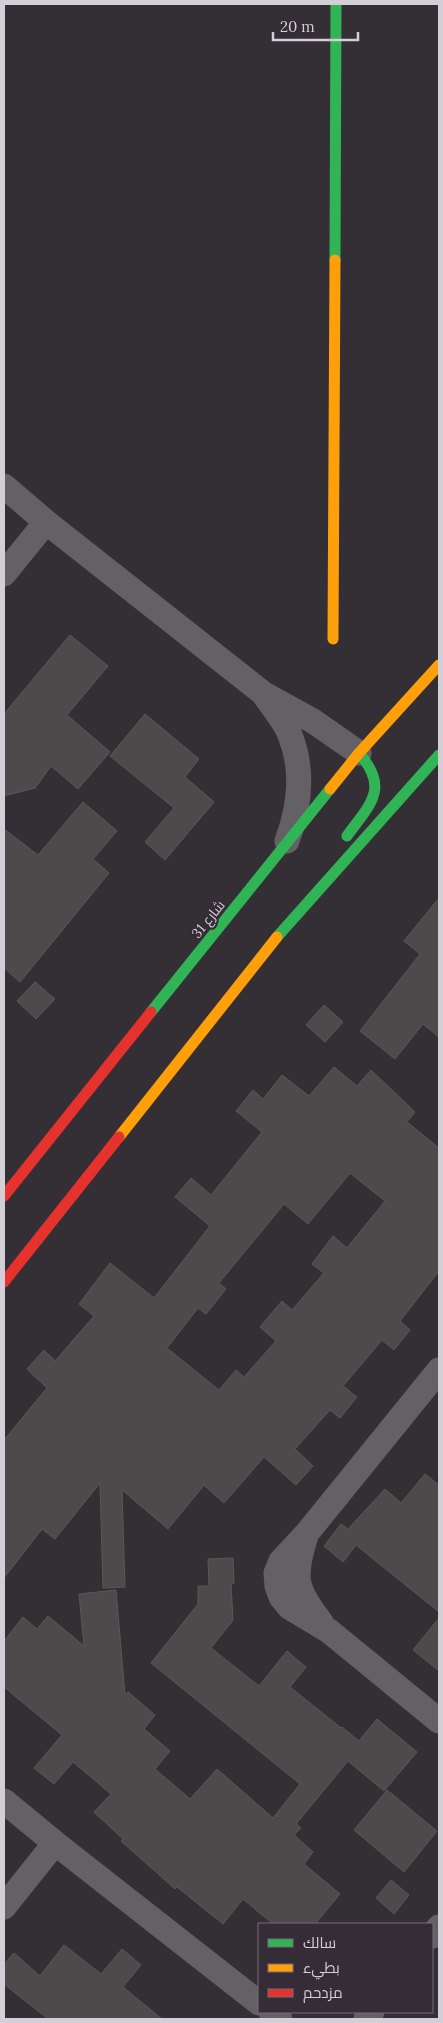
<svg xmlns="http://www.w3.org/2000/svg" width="443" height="2023" viewBox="0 0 443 2023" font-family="Lora,Cairo,serif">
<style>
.building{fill:#4c4a4a;stroke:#595858;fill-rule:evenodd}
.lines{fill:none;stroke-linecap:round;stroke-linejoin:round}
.street{stroke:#646165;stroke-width:25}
.fast{stroke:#30b455;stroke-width:11}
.slow{stroke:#ff9f0a;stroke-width:11}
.jam{stroke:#e5322d;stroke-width:11}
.labels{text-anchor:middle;stroke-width:4.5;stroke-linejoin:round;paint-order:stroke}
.street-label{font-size:14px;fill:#d4cfd6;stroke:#352c37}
</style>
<rect width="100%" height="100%" fill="#342f34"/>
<!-- building -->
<path class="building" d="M 70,635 L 108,666 L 67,715 L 110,752 L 78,789 L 51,766 L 35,788 L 4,796 L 4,714 Z
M 145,714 L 199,759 L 185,777 L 214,802 L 165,860 L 145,842 L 174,808 L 110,756 Z
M 83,802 L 117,831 L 93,859 L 109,873 L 20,982 L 4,968 L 4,829 L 38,855 Z
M 439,898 L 439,1037 L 423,1024 L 395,1059 L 360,1031 L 420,954 L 404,941 Z
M 35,982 L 55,999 L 36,1019 L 17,1001 Z
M 324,1005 L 343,1022 L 325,1042 L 306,1025 Z
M 334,1067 L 357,1086 L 371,1070 L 415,1112 L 407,1122 L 439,1148 L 439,1271 L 400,1321 L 410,1330 L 394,1350 L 382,1340 L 343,1386 L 357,1397 L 340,1418 L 330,1410 L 295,1449 L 313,1466 L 296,1485 L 264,1457 L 224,1503 L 205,1486 L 205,1484 L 168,1529 L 122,1490 L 125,1587 L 103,1588 L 100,1483 L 55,1539 L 42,1529 L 4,1578 L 4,1440 L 47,1388 L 27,1369 L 44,1350 L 55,1361 L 94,1316 L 79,1304 L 110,1263 L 154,1298 L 210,1226 L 175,1197 L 191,1178 L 211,1195 L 262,1132 L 236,1111 L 253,1090 L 263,1099 L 282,1075 L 309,1096 ZM 350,1173 L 385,1201 L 347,1248 L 333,1236 L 312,1264 L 324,1273 L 292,1310 L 282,1301 L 260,1327 L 276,1341 L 244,1377 L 236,1370 L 219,1390 L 167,1348 L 198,1308 L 206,1314 L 226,1289 L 219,1283 L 284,1204 L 308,1224 Z
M 425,1474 L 439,1485 L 439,1612 L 356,1545 L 343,1562 L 324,1546 L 341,1524 L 348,1529 L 385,1489 L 401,1503 Z
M 233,1558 L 234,1583 L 231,1583 L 233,1620 L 211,1648 L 259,1686 L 287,1651 L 306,1667 L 290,1687 L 341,1728 L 342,1727 L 359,1741 L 377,1719 L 417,1752 L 384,1791 L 348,1761 L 296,1824 L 301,1828 L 294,1835 L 313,1852 L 304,1864 L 340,1894 L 315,1924 L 273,1924 L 243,1899 L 223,1924 L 177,1887 L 175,1889 L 121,1841 L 123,1839 L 94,1812 L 111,1794 L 73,1762 L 54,1784 L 34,1768 L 62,1735 L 4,1687 L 4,1641 L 23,1617 L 37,1629 L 48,1616 L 84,1646 L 79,1594 L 116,1590 L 125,1695 L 128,1692 L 155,1715 L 144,1729 L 170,1751 L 155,1769 L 190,1799 L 217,1769 L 273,1818 L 300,1784 L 151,1663 L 198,1604 L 198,1586 L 209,1586 L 208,1559 Z
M 439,1618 L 439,1671 L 413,1650 Z
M 387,1790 L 437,1831 L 404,1872 L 354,1830 Z
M 391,1880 L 409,1895 L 394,1914 L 376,1898 Z
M 64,1945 L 101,1974 L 122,1949 L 141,1965 L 123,1987 L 162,2019 L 48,2019 L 4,1984 L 4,1964 L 14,1953 L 40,1976 Z"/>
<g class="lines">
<!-- street -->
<path class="street" d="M 4,486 L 46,522 L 264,694 L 313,721 L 359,753
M 4,574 L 46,522
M 265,696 C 273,708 285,721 290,735 C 304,770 300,806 287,841
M 439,1370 L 307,1533 L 281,1561 L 276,1573 L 277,1586 L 281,1597 L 289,1607 L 329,1631 L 439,1721
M 306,1535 C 294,1577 293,1587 321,1622
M 4,1801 L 55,1843 L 259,2003
M 4,1907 L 55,1843
M 432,1936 L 439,1927
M 271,2012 L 280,2019
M 366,2019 L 372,2012"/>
<!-- fast -->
<path class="fast" d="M 335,260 L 336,4
M 347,836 C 370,804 390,789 359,753
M 277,937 L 439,755
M 151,1012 L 330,789"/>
<!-- slow -->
<path class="slow" d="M 333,639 L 335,260
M 330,789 L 359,753 L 439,665
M 119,1137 L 277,937"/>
<!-- jam -->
<path class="jam" d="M 4,1196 L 151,1012
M 4,1282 L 119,1137"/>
</g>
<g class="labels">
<!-- street labels -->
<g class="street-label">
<text transform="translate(208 919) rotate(-51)" y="5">شارع 31</text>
</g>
</g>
<!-- border -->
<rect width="443" height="2023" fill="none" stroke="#d4cfd6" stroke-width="10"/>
<!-- legend -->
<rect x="258" y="1923" width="175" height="90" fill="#352c37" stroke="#756d77"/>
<rect x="268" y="1939" width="25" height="8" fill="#30b455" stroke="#756d77"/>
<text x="303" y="1948" font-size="15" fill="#d4cfd6">سالك</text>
<rect x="268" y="1964" width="25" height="8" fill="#ff9f0a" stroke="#756d77"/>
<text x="303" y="1973" font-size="15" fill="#d4cfd6">بطيء</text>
<rect x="268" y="1989" width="25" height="8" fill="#e5322d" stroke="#756d77"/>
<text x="303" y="1998" font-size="15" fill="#d4cfd6">مزدحم</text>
<!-- scale -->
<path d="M273 32v8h85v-8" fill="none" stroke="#d4cfd6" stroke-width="2.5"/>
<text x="280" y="32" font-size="15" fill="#d4cfd6" stroke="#352c37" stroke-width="4" paint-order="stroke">20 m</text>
</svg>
